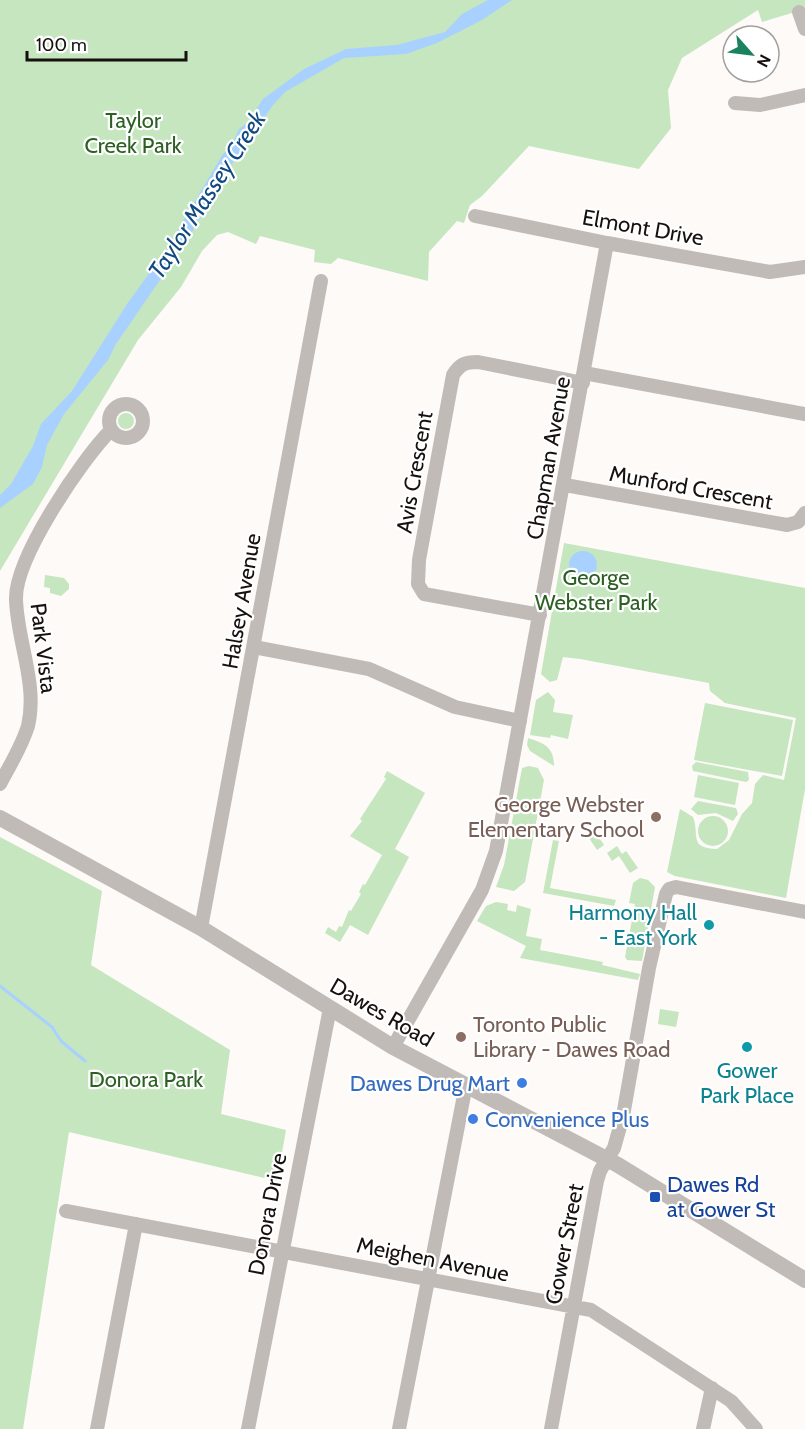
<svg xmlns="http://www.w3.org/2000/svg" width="805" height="1429" viewBox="0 0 805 1429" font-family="Cabin,sans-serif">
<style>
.green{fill:#c5e6bf}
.water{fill:#a8d1ff}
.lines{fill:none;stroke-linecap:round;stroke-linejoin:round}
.stream{stroke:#a8d1ff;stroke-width:3}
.minor{stroke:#c1bbb8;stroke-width:14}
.tertiary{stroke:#c1bbb8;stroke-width:16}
.education-dot{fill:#8d6e63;stroke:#fff;stroke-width:2}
.culture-dot{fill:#0f9aa8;stroke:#fff;stroke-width:2}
.shop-dot{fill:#3f7fe0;stroke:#fff;stroke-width:2}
.transit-dot{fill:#1a4fb4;stroke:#fff;stroke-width:2}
.labels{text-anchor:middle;stroke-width:4.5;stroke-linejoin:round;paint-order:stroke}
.park-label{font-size:22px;fill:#2c6023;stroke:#fff}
.street-label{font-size:22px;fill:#16110f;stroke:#fff}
.education-label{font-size:22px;fill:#785e54;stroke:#fff;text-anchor:end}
.culture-label{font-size:22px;fill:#0d838f;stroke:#fff;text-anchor:end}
.shop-label{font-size:22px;fill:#366cbe;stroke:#fff;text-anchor:end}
.transit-label{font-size:22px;fill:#164399;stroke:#fff;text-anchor:start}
.water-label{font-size:24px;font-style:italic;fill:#114a81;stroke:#fff}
</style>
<rect width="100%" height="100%" fill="#fdfaf8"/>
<!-- green -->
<path class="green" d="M 0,0 L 805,0 L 805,9 L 762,22 L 758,10 L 682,58 L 668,90 L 671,128 L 639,169 L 529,146 L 482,196 L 470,205 L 464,223 L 457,221 L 429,252 L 428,281 L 338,258 L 331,264 L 314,262 L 315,250 L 260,236 L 256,244 L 228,232 L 217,235 L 202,251 L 181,287 L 138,340 L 0,571 Z
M118 421a8 8 0 1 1 16 0a8 8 0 1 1-16 0Z
M 564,543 L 805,588 L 805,789 L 786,898 L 675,876 L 667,872 L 680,809 L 693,817 C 700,835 688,848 717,849 L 729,840 L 742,814 L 752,803 L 755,784 L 763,775 L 784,780 L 796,718 L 725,703 L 710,691 L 709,683 L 580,659 L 563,657 L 557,680 L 550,682 L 541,674 Z
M 45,575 L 64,578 L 69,584 L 69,589 L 61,596 L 50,593 L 50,588 L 44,587 Z
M 548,692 L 555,700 L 553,712 L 573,715 L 568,739 L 551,735 L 550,738 L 530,735 L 536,700 Z
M 705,703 L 793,720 L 782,776 L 694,760 Z
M 528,738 C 544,743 554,747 554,766 L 530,751 L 527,745 Z
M 696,762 L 748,772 L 749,780 L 746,782 L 693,771 L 692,766 Z
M 529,766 L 538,768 L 544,780 L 525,882 L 514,891 L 496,887 L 504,865 L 522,768 Z
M 387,771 L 425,793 L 395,849 L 409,857 L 368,935 L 350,925 L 340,942 L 325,933 L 328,927 L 336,932 L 339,926 L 342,927 L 349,910 L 351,911 L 361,894 L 359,892 L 363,884 L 365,885 L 382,855 L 350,836 L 362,821 L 360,819 L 386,779 L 384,777 Z
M 698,775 L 739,783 L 735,805 L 694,797 Z
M 698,801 L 736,808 L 738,814 L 733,821 L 716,813 L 698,815 L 691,809 Z
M698 831a15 15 0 1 1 30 0a15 15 0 1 1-30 0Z
M 594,830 L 604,845 L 597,850 L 587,835 Z
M 0,837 L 102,891 L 91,965 L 230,1050 L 221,1114 L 286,1130 L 277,1181 L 69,1132 L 23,1429 L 0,1429 Z
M 553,840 L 559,841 L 550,888 L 616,900 L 614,906 L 543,893 Z
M 617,846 L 622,854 L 626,851 L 638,868 L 630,873 L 619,856 L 612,861 L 607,853 Z
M 640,878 L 648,880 L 655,887 L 642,961 L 627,960 L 625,957 L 635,904 L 629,903 L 633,883 Z
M 496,902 L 508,904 L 507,910 L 516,912 L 517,905 L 531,909 L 526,936 L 542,939 L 540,950 L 603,962 L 602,965 L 640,974 L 638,980 L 520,958 L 526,946 L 477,921 L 486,906 Z
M 660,1009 L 679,1012 L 676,1027 L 658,1024 Z"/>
<!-- water -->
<path class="water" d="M 488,0 L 512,0 L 482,20 L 437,43 L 406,54 L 344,58 L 285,92 L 273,105 L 229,168 L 188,239 L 116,344 L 108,360 L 64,414 L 47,445 L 42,467 L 33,484 L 0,508 L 0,495 L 11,484 L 33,446 L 41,424 L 72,391 L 127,304 L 166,250 L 223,154 L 232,145 L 239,129 L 248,122 L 263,99 L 304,69 L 346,49 L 397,45 L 445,32 L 462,14 Z
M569 565a14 14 0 1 1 28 0a14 14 0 1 1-28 0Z"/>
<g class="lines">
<!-- stream -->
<path class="stream" d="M 0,986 L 52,1027 L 61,1041 L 85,1061"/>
<!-- minor -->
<path class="minor" d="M 799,12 L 805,29
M 735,103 L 760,105 L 805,95
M 475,216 L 607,243 L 770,272 L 805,267
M 584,373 L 805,414
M109 421a17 17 0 1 1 34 0a17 17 0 1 1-34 0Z
M 565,485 L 787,525 L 798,522 L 805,513
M 540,615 L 424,594 L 418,584 L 419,560 L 453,375 C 460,364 465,362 478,362 L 583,383
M 254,647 L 369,669 L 455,707 L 520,721
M 0,784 C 10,765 22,746 28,726 C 38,684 17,641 16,599 C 15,558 82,459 111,430
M 201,928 L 321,281
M 393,1047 L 482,890 L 496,851 L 607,243
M 66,1211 L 591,1310 L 731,1401 L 756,1429
M 97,1429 L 136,1224
M 248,1429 L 330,1008
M 399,1429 L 466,1085
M 551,1429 L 597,1181 L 600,1171 L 614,1148 L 623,1116 L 649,968 L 666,894 L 669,889 L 676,887 L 805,912
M 703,1429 L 712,1388"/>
<!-- tertiary -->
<path class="tertiary" d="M 0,818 L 201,928 L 393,1047 L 618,1165 L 805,1280"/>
</g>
<!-- markers -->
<g class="education-dot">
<circle cx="656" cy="817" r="6"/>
<circle cx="461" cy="1037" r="6"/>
</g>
<g class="culture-dot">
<circle cx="709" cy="925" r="6"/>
<circle cx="747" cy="1047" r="6"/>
</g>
<g class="shop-dot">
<circle cx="522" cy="1083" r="6"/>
<circle cx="473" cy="1119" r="6"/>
</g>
<rect class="transit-dot" x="649" y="1191" width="12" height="12" rx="3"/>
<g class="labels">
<!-- park labels -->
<g class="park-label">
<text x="133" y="128">Taylor<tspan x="133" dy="25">Creek Park</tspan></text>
<text x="596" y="585">George<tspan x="596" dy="25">Webster Park</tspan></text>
<text x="146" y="1087">Donora Park</text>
</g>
<!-- street labels -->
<g class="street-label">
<text transform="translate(643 227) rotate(10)" y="8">Elmont Drive</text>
<text transform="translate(548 458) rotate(-80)" y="8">Chapman Avenue</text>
<text transform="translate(414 472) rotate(-80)" y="8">Avis Crescent</text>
<text transform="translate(691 487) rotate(10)" y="8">Munford Crescent</text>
<text transform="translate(241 601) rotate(-80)" y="8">Halsey Avenue</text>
<text transform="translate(44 648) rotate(83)" y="8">Park Vista</text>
<text transform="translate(382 1012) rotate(30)" y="8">Dawes Road</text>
<text transform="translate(267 1214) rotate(-79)" y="8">Donora Drive</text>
<text transform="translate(564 1244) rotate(-79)" y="8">Gower Street</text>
<text transform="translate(433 1259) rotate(11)" y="8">Meighen Avenue</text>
</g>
<!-- education labels -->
<g class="education-label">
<text x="644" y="812">George Webster<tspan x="644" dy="25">Elementary School</tspan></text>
<text x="473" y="1032" text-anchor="start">Toronto Public<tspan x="473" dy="25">Library - Dawes Road</tspan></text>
</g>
<!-- culture labels -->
<g class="culture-label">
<text x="697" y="920">Harmony Hall<tspan x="697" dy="25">- East York</tspan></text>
<text x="747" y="1078" text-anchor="middle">Gower<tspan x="747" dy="25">Park Place</tspan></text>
</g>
<!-- shop labels -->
<g class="shop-label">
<text x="510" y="1091">Dawes Drug Mart</text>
<text x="485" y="1127" text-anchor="start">Convenience Plus</text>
</g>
<!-- transit labels -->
<g class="transit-label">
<text x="667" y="1192">Dawes Rd<tspan x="667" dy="25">at Gower St</tspan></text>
</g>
<!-- water labels -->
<g class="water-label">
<text transform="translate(207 195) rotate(-57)" y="8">Taylor Massey Creek</text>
</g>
</g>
<!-- north arrow -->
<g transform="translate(751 54) rotate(118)"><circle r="28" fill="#ffffff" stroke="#a2a09f" stroke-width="1.5"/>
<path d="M0-4.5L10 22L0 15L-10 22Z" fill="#1a825d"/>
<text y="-9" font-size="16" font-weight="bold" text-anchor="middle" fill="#16110f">N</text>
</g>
<!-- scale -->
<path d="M27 51v9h159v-9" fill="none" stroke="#16110f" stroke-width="3"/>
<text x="36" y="51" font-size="18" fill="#16110f" stroke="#ffffff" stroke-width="4.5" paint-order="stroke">100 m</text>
</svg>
